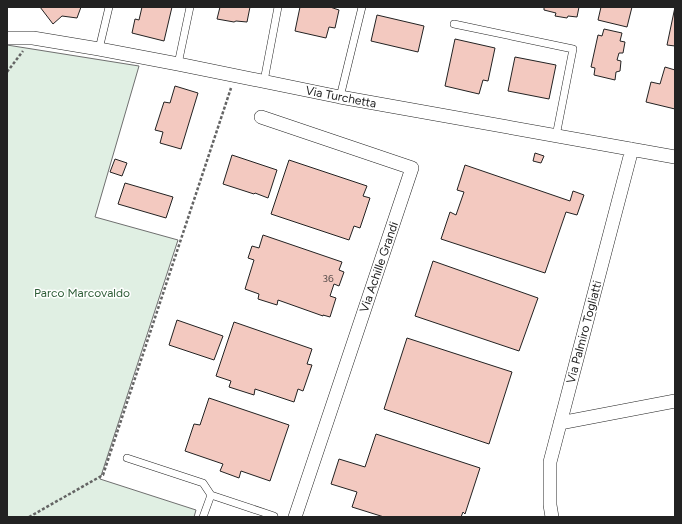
<svg xmlns="http://www.w3.org/2000/svg" width="682" height="524" viewBox="0 0 682 524" font-family="Figtree,sans-serif">
<style>
.green{fill:#e0efe3;stroke:#6f6f6f}
.building{fill:#f3c9c0;stroke:#222}
.lines{fill:none;stroke-linecap:round;stroke-linejoin:round}
.lane-casing{stroke:#222;stroke-width:8}
.street-casing{stroke:#222;stroke-width:14}
.path{stroke:#646464;stroke-width:2.5;stroke-dasharray:3 2;stroke-linecap:butt}
.lane{stroke:#fff;stroke-width:7}
.street{stroke:#fff;stroke-width:13}
.labels{text-anchor:middle;stroke-width:3;stroke-linejoin:round;paint-order:stroke}
.number-label{font-size:10px;fill:#564c4a}
.street-label{font-size:12px;fill:#222;stroke:#fff}
.park-label{font-size:12px;fill:#2f5e38;stroke:#fff}
</style>
<rect width="100%" height="100%" fill="#fff"/>
<!-- green -->
<path class="green" d="M 7,45 L 139,66 L 95,217 L 178,240 L 100,479 L 196,510 L 194,517 L 7,517 Z"/>
<!-- building -->
<path class="building" d="M 40,7 L 81,7 L 77,18 L 62,16 L 53,24 Z
M 142,7 L 172,7 L 164,41 L 132,33 L 135,19 L 139,20 Z
M 220,7 L 250,7 L 247,22 L 236,21 L 234,22 L 217,19 Z
M 300,7 L 330,7 L 339,10 L 335,28 L 329,27 L 326,38 L 295,31 Z
M 544,7 L 579,7 L 577,17 L 568,16 L 567,18 L 555,16 L 556,13 L 544,10 Z
M 601,7 L 632,7 L 627,27 L 598,20 Z
M 675,7 L 675,46 L 667,45 Z
M 377,15 L 424,26 L 418,52 L 371,41 Z
M 604,29 L 622,33 L 620,41 L 625,42 L 623,53 L 619,53 L 617,60 L 621,61 L 620,71 L 616,72 L 615,80 L 594,75 L 595,68 L 591,67 L 598,35 L 602,36 Z
M 455,39 L 495,48 L 488,81 L 483,80 L 479,94 L 445,86 Z
M 515,57 L 556,65 L 549,99 L 508,91 Z
M 665,67 L 675,70 L 675,109 L 646,102 L 651,82 L 660,84 Z
M 175,86 L 198,93 L 181,149 L 160,143 L 163,132 L 155,130 L 164,102 L 170,103 Z
M 535,153 L 544,156 L 541,163 L 533,161 Z
M 232,155 L 277,170 L 268,198 L 255,193 L 254,194 L 223,184 Z
M 115,159 L 127,163 L 122,176 L 110,172 Z
M 289,160 L 367,186 L 363,196 L 370,198 L 360,228 L 354,226 L 349,240 L 271,214 Z
M 465,165 L 570,201 L 573,191 L 584,195 L 577,215 L 566,212 L 545,273 L 441,239 L 450,212 L 456,215 L 464,192 L 457,190 Z
M 125,183 L 173,197 L 166,218 L 118,204 Z
M 263,235 L 342,262 L 339,270 L 344,272 L 339,286 L 334,284 L 330,296 L 336,298 L 330,317 L 323,315 L 323,316 L 278,300 L 277,305 L 258,299 L 259,294 L 245,289 L 254,260 L 248,258 L 252,246 L 259,248 Z
M 433,261 L 538,298 L 519,351 L 415,316 Z
M 177,320 L 223,336 L 214,360 L 169,345 Z
M 234,322 L 312,349 L 307,364 L 312,365 L 303,391 L 298,389 L 294,402 L 255,389 L 254,395 L 229,387 L 231,381 L 216,376 Z
M 407,338 L 512,372 L 489,444 L 384,409 Z
M 209,398 L 289,425 L 270,481 L 241,471 L 239,478 L 220,471 L 223,464 L 185,451 L 194,424 L 200,425 Z
M 376,434 L 480,468 L 465,514 L 463,512 L 461,517 L 384,517 L 352,507 L 357,492 L 331,484 L 339,459 L 365,467 Z"/>
<g class="lines">
<defs>
<path id="lane" d="M 454,24 L 573,49 L 556,136
M 99,49 L 109,7
M 178,64 L 190,7
M 264,81 L 278,7
M 340,97 L 362,7
M 127,458 L 203,483 L 211,495
M 203,517 L 211,495 L 274,516 L 273,517"/>
<path id="street" d="M 7,38 L 33,38 L 99,49 L 178,64 L 340,97 L 675,157
M 261,117 L 412,168 L 295,517
M 560,423 L 675,401
M 552,517 L 550,505 L 550,462 L 632,149"/>
</defs>
<!-- lane casing -->
<use href="#lane" class="lane-casing"/>
<!-- street casing -->
<use href="#street" class="street-casing"/>
<!-- path -->
<path class="path" d="M 7,72 L 23,51
M 29,517 L 103,475 L 231,88"/>
<!-- lane -->
<use href="#lane" class="lane"/>
<!-- street -->
<use href="#street" class="street"/>
</g>
<g class="labels">
<!-- number labels -->
<g class="number-label">
<text x="328" y="282">36</text>
</g>
<!-- street labels -->
<g class="street-label">
<text transform="translate(341 97) rotate(11)" y="4">Via Turchetta</text>
<text transform="translate(379 267) rotate(-71)" y="4">Via Achille Grandi</text>
<text transform="translate(584 332) rotate(-75)" y="4">Via Palmiro Togliatti</text>
</g>
<!-- park labels -->
<g class="park-label">
<text x="82" y="297">Parco Marcovaldo</text>
</g>
</g>
<!-- border -->
<rect width="682" height="524" fill="none" stroke="#222222" stroke-width="16"/>
</svg>
